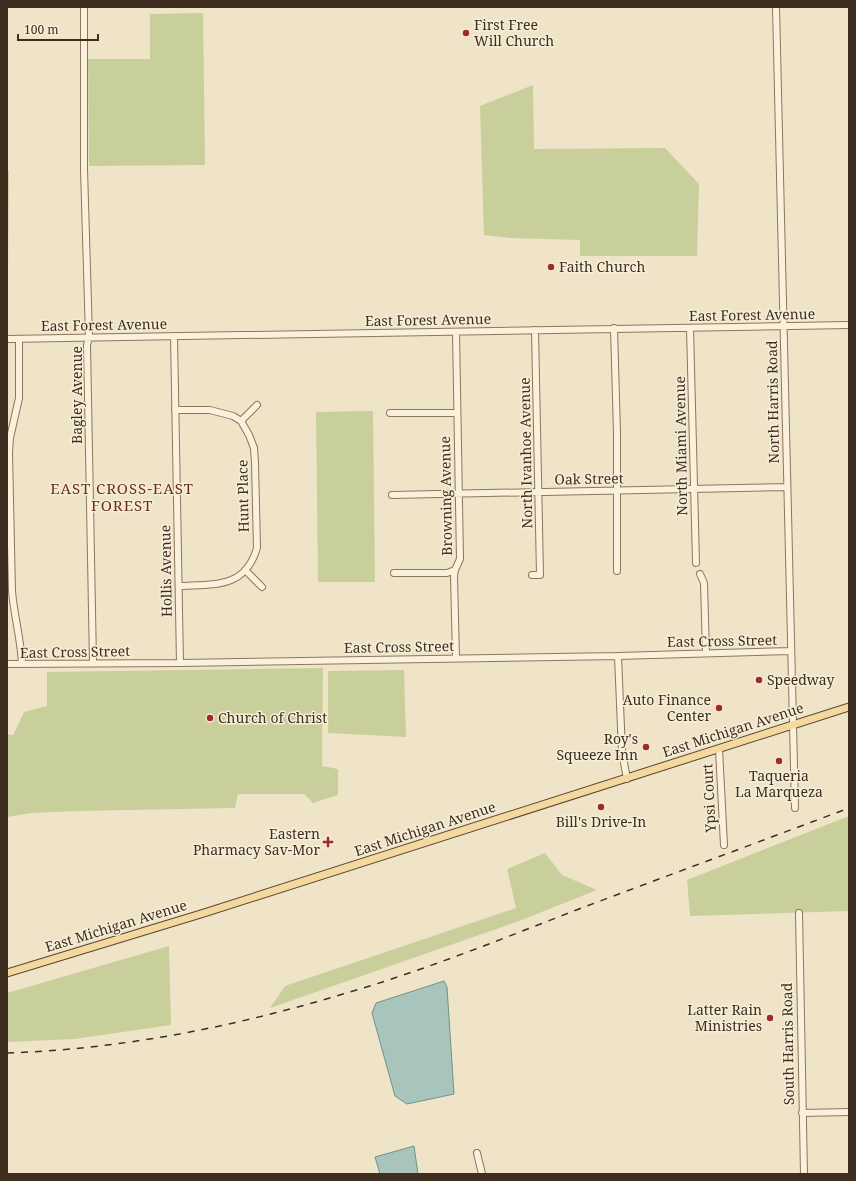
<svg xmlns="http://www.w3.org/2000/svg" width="856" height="1181" viewBox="0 0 856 1181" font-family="'Noto Serif',serif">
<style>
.green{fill:#c9cf9b}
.water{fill:#a9c4bc;stroke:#6f938a}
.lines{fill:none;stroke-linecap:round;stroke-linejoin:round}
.minor-casing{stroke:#8d765c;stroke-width:8}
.major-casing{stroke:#5b4430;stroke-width:9}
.minor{stroke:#faf1dc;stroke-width:6}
.major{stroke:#f3d9a0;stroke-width:7}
.rail{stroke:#3d2e20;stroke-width:1.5;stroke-dasharray:7 7;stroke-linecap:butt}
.poi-dot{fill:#9e2a2b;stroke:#f7eed8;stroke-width:1.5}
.labels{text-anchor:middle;stroke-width:3;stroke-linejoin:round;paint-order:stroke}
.poi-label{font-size:14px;fill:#3d2e20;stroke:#f7eed8;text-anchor:start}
.street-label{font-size:14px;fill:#3d2e20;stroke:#f7eed8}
.neighbourhood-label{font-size:15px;letter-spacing:1px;fill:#6b2e1e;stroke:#f7eed8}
</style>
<rect width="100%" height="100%" fill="#f0e4c8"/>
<!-- green -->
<path class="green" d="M 203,13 L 205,165 L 89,166 L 88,59 L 150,59 L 150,14 Z
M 533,85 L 534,149 L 665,148 L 699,184 L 697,256 L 580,256 L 580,240 L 510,238 L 484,235 L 480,106 Z
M 7,171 L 9,171 L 8,279 L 7,279 Z
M 373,411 L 375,582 L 318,582 L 316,412 Z
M 323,668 L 322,766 L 338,769 L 338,795 L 313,803 L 304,794 L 238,794 L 235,808 L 78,811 L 32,813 L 7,817 L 7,734 L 13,735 L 24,712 L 47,706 L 47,672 Z
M 404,670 L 406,737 L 328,733 L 328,671 Z
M 849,816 L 849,911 L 690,916 L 687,880 Z
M 545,853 L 562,875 L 597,890 L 519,921 L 270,1008 L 285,986 L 516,908 L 507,869 Z
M 169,946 L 171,1025 L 75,1039 L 7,1042 L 7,993 Z"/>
<!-- water -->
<path class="water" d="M 444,981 L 447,987 L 454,1094 L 407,1104 L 395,1096 L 372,1013 L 376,1003 Z
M 414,1146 L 418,1174 L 380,1174 L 375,1157 Z"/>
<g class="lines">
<defs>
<path id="minor" d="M 84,7 L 84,169 L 89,337 L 87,345 L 93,663
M 776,7 L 795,808
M 614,328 L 617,433 L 617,571
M 690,328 L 696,563
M 174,336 L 180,663
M 7,339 L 849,325
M 19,339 L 19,398 L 10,438 L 9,453 L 12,591 C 14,616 21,639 22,664
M 175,410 L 210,410 L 233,416 L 241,421 L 249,435 L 254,448 L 255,463 L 257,548 C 245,589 214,584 179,586
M 390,413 L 457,413
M 241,421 L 257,405
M 392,495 L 787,487
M 246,571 L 262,587
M 394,573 L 447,573 L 455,570
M 700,574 L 704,583 L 706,653
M 532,575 L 540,575 L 535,330
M 618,656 L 622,752 L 627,779
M 456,658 L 454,576 L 455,570 L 460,559 L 456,332
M 7,664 L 180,663 L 618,656 L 790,651
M 719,749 L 724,845
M 799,913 L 804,1174
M 802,1113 L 849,1112
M 477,1153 L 482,1174"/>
<path id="major" d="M 7,973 L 204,913 L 849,707"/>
</defs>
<!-- minor casing -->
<use href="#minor" class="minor-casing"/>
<!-- major casing -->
<use href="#major" class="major-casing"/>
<!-- minor -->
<use href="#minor" class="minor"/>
<!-- major -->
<use href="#major" class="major"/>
<!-- rail -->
<path class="rail" d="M 7,1053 C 124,1049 238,1026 350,992 C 428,969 504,938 579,909 C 669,875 759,842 849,808"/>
</g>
<!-- markers -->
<g class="poi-dot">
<circle cx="466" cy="33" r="4"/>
<circle cx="551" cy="267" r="4"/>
<circle cx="759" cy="680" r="4"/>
<circle cx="719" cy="708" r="4"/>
<circle cx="210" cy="718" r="4"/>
<circle cx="646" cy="747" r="4"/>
<circle cx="779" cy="761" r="4"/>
<circle cx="601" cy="807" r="4"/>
<path d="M326 836h4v4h4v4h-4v4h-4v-4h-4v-4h4z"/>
<circle cx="770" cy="1018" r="4"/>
</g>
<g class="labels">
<!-- poi labels -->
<g class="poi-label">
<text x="474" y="30">First Free<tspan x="474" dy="16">Will Church</tspan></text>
<text x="559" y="272">Faith Church</text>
<text x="767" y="685">Speedway</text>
<text x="711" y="705" text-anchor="end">Auto Finance<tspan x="711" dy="16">Center</tspan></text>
<text x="218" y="723">Church of Christ</text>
<text x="638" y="744" text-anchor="end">Roy's<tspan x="638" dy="16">Squeeze Inn</tspan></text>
<text x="779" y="781" text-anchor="middle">Taqueria<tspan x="779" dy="16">La Marqueza</tspan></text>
<text x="601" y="827" text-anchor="middle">Bill's Drive-In</text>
<text x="320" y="839" text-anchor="end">Eastern<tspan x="320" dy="16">Pharmacy Sav-Mor</tspan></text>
<text x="762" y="1015" text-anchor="end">Latter Rain<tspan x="762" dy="16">Ministries</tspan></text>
</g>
<!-- street labels -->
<g class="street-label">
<text transform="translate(752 315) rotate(-1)" y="5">East Forest Avenue</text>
<text transform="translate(428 320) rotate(-1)" y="5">East Forest Avenue</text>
<text transform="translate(104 325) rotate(-1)" y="5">East Forest Avenue</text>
<text transform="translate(77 395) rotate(-90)" y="5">Bagley Avenue</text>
<text transform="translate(773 402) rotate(-91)" y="5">North Harris Road</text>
<text transform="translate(681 446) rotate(-91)" y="5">North Miami Avenue</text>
<text transform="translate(526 453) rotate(-91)" y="5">North Ivanhoe Avenue</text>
<text transform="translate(589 479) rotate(-1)" y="5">Oak Street</text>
<text transform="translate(243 496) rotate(-91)" y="5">Hunt Place</text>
<text transform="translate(446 496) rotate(-91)" y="5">Browning Avenue</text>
<text transform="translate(166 571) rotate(-91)" y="5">Hollis Avenue</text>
<text transform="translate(722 641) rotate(-1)" y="5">East Cross Street</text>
<text transform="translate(399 647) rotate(-1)" y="5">East Cross Street</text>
<text transform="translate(75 652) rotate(-1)" y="5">East Cross Street</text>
<text transform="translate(733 730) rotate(-18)" y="5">East Michigan Avenue</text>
<text transform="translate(709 798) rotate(-93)" y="5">Ypsi Court</text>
<text transform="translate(425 829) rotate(-18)" y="5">East Michigan Avenue</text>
<text transform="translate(116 926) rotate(-17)" y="5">East Michigan Avenue</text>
<text transform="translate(788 1044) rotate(-91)" y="5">South Harris Road</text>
</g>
<!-- neighbourhood labels -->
<g class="neighbourhood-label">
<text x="122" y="494">EAST CROSS-EAST<tspan x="122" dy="17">FOREST</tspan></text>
</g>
</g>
<!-- border -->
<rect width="856" height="1181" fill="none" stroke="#3d2e20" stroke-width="16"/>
<!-- scale -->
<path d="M18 34v6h80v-6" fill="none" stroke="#3d2e20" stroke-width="2"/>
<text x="24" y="34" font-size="12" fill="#3d2e20" stroke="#f7eed8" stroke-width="3" paint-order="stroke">100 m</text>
</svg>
